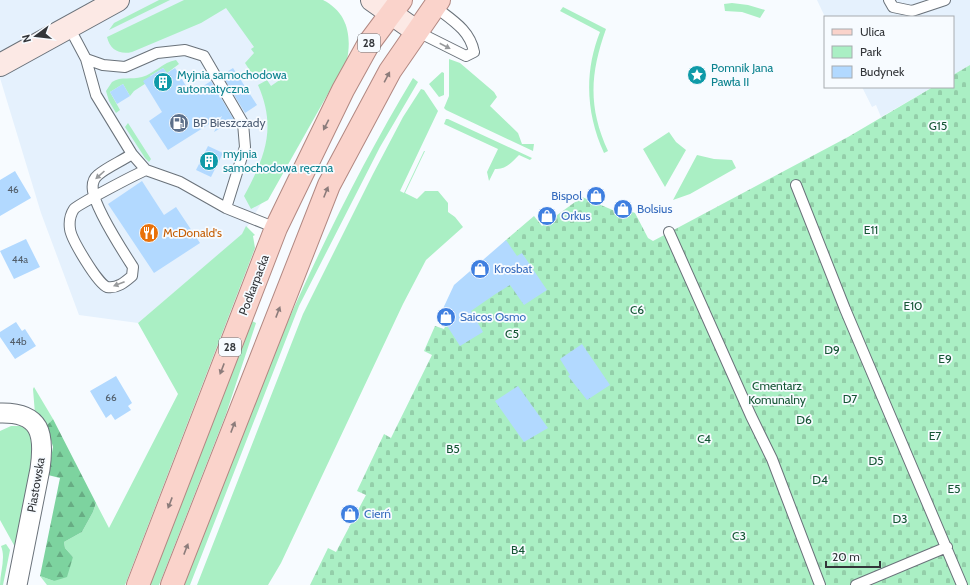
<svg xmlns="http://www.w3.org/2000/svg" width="970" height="585" viewBox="0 0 970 585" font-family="Cabin,sans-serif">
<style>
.built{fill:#e5f1fd}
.green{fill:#aaefc4}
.forest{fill:url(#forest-firs)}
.cemetery{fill:url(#cemetery-stones)}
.building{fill:#b2d9ff}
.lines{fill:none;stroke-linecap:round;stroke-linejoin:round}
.lane-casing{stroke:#6a727a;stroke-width:12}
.street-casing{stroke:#6a727a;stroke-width:21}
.secondary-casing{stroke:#6a727a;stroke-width:24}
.primary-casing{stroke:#b18882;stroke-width:24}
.lane{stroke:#fff;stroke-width:10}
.street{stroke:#fff;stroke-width:19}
.secondary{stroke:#fce9e5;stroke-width:22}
.primary{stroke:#fad3cb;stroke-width:22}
.oneway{fill:#989a9c}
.oneway2{fill:#8c7c7b}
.labels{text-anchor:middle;stroke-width:3.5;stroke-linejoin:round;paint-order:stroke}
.number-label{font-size:10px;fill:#525e6a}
.shield{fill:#f7fbff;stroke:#6d7074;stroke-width:1}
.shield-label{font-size:11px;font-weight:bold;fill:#323539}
.culture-label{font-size:12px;fill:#0d838f;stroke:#f7fbff;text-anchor:start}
.service-label{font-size:12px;fill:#4e5e75;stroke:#f7fbff;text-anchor:start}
.park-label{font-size:12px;fill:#145534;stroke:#f7fbff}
.shop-label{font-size:12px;fill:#366cbe;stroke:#f7fbff;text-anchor:start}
.food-label{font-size:12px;fill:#c56008;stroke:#f7fbff;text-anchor:start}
.street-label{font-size:12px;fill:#323539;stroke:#f7fbff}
</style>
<defs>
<pattern id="forest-firs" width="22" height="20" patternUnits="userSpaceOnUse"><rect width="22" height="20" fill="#7dd39f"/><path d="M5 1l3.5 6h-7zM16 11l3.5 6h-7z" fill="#67ac83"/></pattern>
<pattern id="cemetery-stones" width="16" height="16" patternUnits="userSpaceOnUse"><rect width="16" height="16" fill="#aaefc4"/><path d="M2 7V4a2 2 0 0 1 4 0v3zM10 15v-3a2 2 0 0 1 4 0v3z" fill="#93cea9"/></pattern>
</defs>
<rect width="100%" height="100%" fill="#f7fbff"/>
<!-- built -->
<path class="built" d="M 0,0 L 318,0 L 327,2 L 346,25 L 347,60 L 243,234 L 138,323 L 79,315 L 41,213 L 0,78 Z
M 817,0 L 970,0 L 970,65 L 953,75 L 953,17 L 825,17 Z
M 862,87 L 933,87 L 881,117 L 876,105 L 872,107 Z"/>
<!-- green -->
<path class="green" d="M 159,0 L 170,0 L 109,30 L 114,23 Z
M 184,0 L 323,0 C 347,12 352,35 347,60 L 268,200 L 251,209 L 244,196 C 265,157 277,128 258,85 L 267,80 L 271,86 L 281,79 L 275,70 L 256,80 L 245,63 L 254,53 L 251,49 L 254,47 L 226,8 L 201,23 L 132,52 C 120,55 110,50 107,37 Z
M 732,3 L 748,5 L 765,10 L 760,18 L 742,12 L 725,11 L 724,4 Z
M 563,7 L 606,29 C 590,74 588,107 608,151 L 604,153 C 586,114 584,72 600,32 L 560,11 Z
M 449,59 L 460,63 L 494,92 L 497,97 L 490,106 L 518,133 L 522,144 L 534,144 L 533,151 L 446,110 L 444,108 L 449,96 Z
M 176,60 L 179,64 L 167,73 L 163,68 L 150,76 L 151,80 L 134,91 L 130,96 L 123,84 L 110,92 L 120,110 L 116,113 L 109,101 L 106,91 L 112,82 C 121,76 132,80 142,77 C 154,74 163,62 176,60 Z
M 442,72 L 444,73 L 444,95 L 439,97 L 429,84 Z
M 413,78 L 418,82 L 380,147 L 299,306 L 190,585 L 184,585 L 280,339 C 319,250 363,161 413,78 Z
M 421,89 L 424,90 L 438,111 L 400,191 L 404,193 L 424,151 L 425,151 L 405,193 L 417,199 L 425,191 L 438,191 L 448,203 L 448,212 L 455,217 L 463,227 L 426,260 L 403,304 L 281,563 L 268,585 L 197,585 L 303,314 L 373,174 L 403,117 Z
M 446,119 L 448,119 L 532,158 L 530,160 L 519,155 C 512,162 506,170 495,169 L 489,181 L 487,172 L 498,149 L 444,124 Z
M 128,123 L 151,159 L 149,162 L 145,158 L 125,127 Z
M 669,132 L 676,142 L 686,150 L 665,187 L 643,149 Z
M 697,155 L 714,159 L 732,160 L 736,168 L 690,194 L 673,200 Z
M 246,226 L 255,235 L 253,236 L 255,248 L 125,585 L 47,585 L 40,576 L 54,581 L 73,557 L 65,548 L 64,542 L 82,532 L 93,512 L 96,503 L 109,528 L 178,394 L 138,323 L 242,234 Z
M 252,321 L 256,323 L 226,414 L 159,585 L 150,585 Z
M 34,387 L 53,419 L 47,425 L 35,414 L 33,389 Z
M 11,426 L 21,426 L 30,432 L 35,451 L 15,547 L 0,520 L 0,431 Z
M 6,544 L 10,550 L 3,585 L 0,585 C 0,572 6,558 1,546 Z"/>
<!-- forest -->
<path class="forest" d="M 53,419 L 96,503 L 93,512 L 82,532 L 64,542 L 65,548 L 73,557 L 67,577 L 54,581 L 40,576 L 60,478 L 48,475 L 53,447 L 47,425 Z"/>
<!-- cemetery -->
<path class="cemetery" d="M 970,65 L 970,585 L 310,585 L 328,548 L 336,552 L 366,495 L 357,491 L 384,434 L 391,438 L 432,355 L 424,351 L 435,326 L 444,329 L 461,291 L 506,240 L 534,216 L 542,226 L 582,197 L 622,214 L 625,209 L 635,213 L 648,238 L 653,241 L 848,137 L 933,87 L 953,87 L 953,75 Z"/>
<!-- building -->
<path class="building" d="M 163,68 L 167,73 L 175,68 L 191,94 L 211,81 L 234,120 L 214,132 L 222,116 L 168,150 L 149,121 L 162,112 L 143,81 Z
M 233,68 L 257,105 L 245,113 L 222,75 Z
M 123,84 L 130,96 L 117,104 L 110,92 Z
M 208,146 L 223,153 L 211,177 L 196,170 Z
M 15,171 L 31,198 L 0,216 L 0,180 Z
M 142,181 L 164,215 L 176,207 L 200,243 L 154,273 L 108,204 Z
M 26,239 L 40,267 L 14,279 L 0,251 Z
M 506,240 L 517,256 L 522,253 L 547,290 L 524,305 L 510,285 L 494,295 L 471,311 L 483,332 L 460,346 L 440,315 L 454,285 Z
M 16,322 L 22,331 L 25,329 L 36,346 L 15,359 L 0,337 L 0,332 Z
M 582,344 L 610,385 L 587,400 L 568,376 L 570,375 L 560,359 Z
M 116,376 L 132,403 L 128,406 L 131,410 L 115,420 L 111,414 L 106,418 L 90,391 Z
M 518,386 L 548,428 L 524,442 L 495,401 Z"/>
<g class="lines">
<defs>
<path id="lane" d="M 889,0 L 893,7 L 912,11 L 945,0
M 69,27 L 86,59 L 96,95 L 132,154 L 146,170 L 180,182 L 226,208 L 276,228
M 416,31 L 466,56 L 474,52 C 470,30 452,20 434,6
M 86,59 L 103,65 L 125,67 L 157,53 L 185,50 L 204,56 L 243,123 L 245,147 L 226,208
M 132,154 C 122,161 107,167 98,175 C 93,179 92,185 93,191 C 96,210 122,250 133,267 L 132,276 C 125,282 117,289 107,287 C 98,284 71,239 70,229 C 69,222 70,215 74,209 C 77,205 136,174 146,170
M 796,185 L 845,309 L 962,585
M 669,232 L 751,416 L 772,459 L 820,585
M 856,585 L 947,547"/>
<path id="street" d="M 0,413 C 41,412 45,434 40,469 L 17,585"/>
<path id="secondary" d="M 372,0 L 416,31
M 0,65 L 118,0"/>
<path id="primary" d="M 138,585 L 276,228 L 343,90 L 369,43 L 401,0
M 172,585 L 329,185 L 390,71 L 439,0"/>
</defs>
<!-- lane casing -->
<use href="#lane" class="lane-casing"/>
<!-- street casing -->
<use href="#street" class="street-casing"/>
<!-- secondary casing -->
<use href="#secondary" class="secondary-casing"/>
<!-- primary casing -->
<use href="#primary" class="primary-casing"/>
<!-- lane -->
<use href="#lane" class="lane"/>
<!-- street -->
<use href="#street" class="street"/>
<!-- secondary -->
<use href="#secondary" class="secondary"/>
<!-- primary -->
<use href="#primary" class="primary"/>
</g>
<!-- one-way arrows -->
<defs><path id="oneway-solid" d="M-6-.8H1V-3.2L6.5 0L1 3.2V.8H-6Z"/></defs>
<g class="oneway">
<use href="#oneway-solid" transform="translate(445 46) rotate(27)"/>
<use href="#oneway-solid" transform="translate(100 175) rotate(138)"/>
<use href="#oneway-solid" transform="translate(119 284) rotate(159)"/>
</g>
<g class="oneway2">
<use href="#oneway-solid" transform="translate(387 77) rotate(-62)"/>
<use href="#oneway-solid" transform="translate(326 125) rotate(117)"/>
<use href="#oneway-solid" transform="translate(326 192) rotate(-68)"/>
<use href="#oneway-solid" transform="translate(278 312) rotate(-69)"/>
<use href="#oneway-solid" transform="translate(222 369) rotate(111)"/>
<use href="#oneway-solid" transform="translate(233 427) rotate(-69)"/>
<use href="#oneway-solid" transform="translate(170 503) rotate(111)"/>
<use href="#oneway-solid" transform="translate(186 549) rotate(-69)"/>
</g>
<!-- icons -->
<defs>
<symbol id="sight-disc" viewBox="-11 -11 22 22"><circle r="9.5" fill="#0f9aa8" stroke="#f7fbff"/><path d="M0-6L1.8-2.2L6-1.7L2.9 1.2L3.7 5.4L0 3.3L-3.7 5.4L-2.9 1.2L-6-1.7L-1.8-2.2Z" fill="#fff"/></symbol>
<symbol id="building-disc" viewBox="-11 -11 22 22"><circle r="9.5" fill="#0f9aa8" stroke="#f7fbff"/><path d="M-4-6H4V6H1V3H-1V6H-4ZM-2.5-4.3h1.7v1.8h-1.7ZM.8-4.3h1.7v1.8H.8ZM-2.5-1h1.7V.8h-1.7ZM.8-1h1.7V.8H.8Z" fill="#fff"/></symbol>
<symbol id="fuel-disc" viewBox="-11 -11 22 22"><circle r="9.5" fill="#5c6f8a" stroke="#f7fbff"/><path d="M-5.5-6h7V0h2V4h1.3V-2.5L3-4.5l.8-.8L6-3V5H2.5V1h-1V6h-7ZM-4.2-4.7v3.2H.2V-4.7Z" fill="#fff"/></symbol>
<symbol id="shop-disc" viewBox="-11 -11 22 22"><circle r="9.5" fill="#3f7fe0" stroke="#f7fbff"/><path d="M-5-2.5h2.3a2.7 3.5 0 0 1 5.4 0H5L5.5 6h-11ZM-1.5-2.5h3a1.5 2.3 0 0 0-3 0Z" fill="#fff"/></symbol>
<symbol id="restaurant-disc" viewBox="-11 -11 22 22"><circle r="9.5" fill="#e8710a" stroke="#f7fbff"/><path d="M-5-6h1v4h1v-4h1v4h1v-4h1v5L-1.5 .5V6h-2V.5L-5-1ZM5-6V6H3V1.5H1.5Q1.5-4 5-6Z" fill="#fff"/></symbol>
</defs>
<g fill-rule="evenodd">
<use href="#sight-disc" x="686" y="64" width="22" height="22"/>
<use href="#building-disc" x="152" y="71" width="22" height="22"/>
<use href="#fuel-disc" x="168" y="112" width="22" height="22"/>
<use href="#building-disc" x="198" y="150" width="22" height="22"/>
<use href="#shop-disc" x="585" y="185" width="22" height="22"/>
<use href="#shop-disc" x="612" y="198" width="22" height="22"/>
<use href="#shop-disc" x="536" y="205" width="22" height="22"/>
<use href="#restaurant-disc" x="138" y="222" width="22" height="22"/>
<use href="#shop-disc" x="469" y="258" width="22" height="22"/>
<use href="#shop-disc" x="435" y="306" width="22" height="22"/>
<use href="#shop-disc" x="339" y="503" width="22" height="22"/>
</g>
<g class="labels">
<!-- number labels -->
<g class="number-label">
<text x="13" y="193">46</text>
<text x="20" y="263">44a</text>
<text x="18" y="345">44b</text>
<text x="111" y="401">66</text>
</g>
<!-- shield labels -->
<g class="shield">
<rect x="358" y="34" width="22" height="18" rx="3"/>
<rect x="219" y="338" width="22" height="18" rx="3"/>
</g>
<g class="shield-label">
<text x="369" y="47">28</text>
<text x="230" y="351">28</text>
</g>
<!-- culture labels -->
<g class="culture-label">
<text x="711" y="72">Pomnik Jana<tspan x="711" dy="14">Pawła II</tspan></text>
<text x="177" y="79">Myjnia samochodowa<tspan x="177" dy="14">automatyczna</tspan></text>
<text x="223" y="158">myjnia<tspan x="223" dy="14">samochodowa ręczna</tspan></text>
</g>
<!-- service labels -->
<g class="service-label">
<text x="193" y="127">BP Bieszczady</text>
</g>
<!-- park labels -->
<g class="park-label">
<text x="938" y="130">G15</text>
<text x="871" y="234">E11</text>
<text x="913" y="310">E10</text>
<text x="637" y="314">C6</text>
<text x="512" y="338">C5</text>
<text x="832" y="354">D9</text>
<text x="945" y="363">E9</text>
<text x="777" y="390">Cmentarz<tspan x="777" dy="14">Komunalny</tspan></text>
<text x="850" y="403">D7</text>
<text x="804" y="424">D6</text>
<text x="935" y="440">E7</text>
<text x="704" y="443">C4</text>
<text x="453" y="453">B5</text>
<text x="876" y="465">D5</text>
<text x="820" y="484">D4</text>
<text x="954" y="493">E5</text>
<text x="900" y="523">D3</text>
<text x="739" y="540">C3</text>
<text x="518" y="554">B4</text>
</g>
<!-- shop labels -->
<g class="shop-label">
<text x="582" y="200" text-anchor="end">Bispol</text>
<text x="637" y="213">Bolsius</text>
<text x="561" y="220">Orkus</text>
<text x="494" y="273">Krosbat</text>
<text x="460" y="321">Saicos Osmo</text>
<text x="364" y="518">Cierń</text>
</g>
<!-- food labels -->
<g class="food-label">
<text x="163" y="237">McDonald's</text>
</g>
<!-- street labels -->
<g class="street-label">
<text transform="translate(254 285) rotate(-69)" y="4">Podkarpacka</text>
<text transform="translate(36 485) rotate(-80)" y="4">Piastowska</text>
</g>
</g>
<!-- legend -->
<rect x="824" y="16" width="130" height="72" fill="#f7fbff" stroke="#a8acb0"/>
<rect x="832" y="29" width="20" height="6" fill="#fad3cb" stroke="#a8acb0"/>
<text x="860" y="36" font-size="12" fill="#323539">Ulica</text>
<rect x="832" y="46" width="20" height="12" fill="#aaefc4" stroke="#a8acb0"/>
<text x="860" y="56" font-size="12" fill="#323539">Park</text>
<rect x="832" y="66" width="20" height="12" fill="#b2d9ff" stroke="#a8acb0"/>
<text x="860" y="76" font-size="12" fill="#323539">Budynek</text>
<!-- north arrow -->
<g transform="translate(36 36) rotate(255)" stroke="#f7fbff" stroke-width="3" paint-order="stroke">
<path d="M0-3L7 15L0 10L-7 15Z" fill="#323539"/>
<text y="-6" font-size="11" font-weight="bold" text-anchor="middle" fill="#323539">N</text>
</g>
<!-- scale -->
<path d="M826 561v6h54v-6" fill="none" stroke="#323539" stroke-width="2"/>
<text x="832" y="561" font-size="12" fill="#323539" stroke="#f7fbff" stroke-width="3" paint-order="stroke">20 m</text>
</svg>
